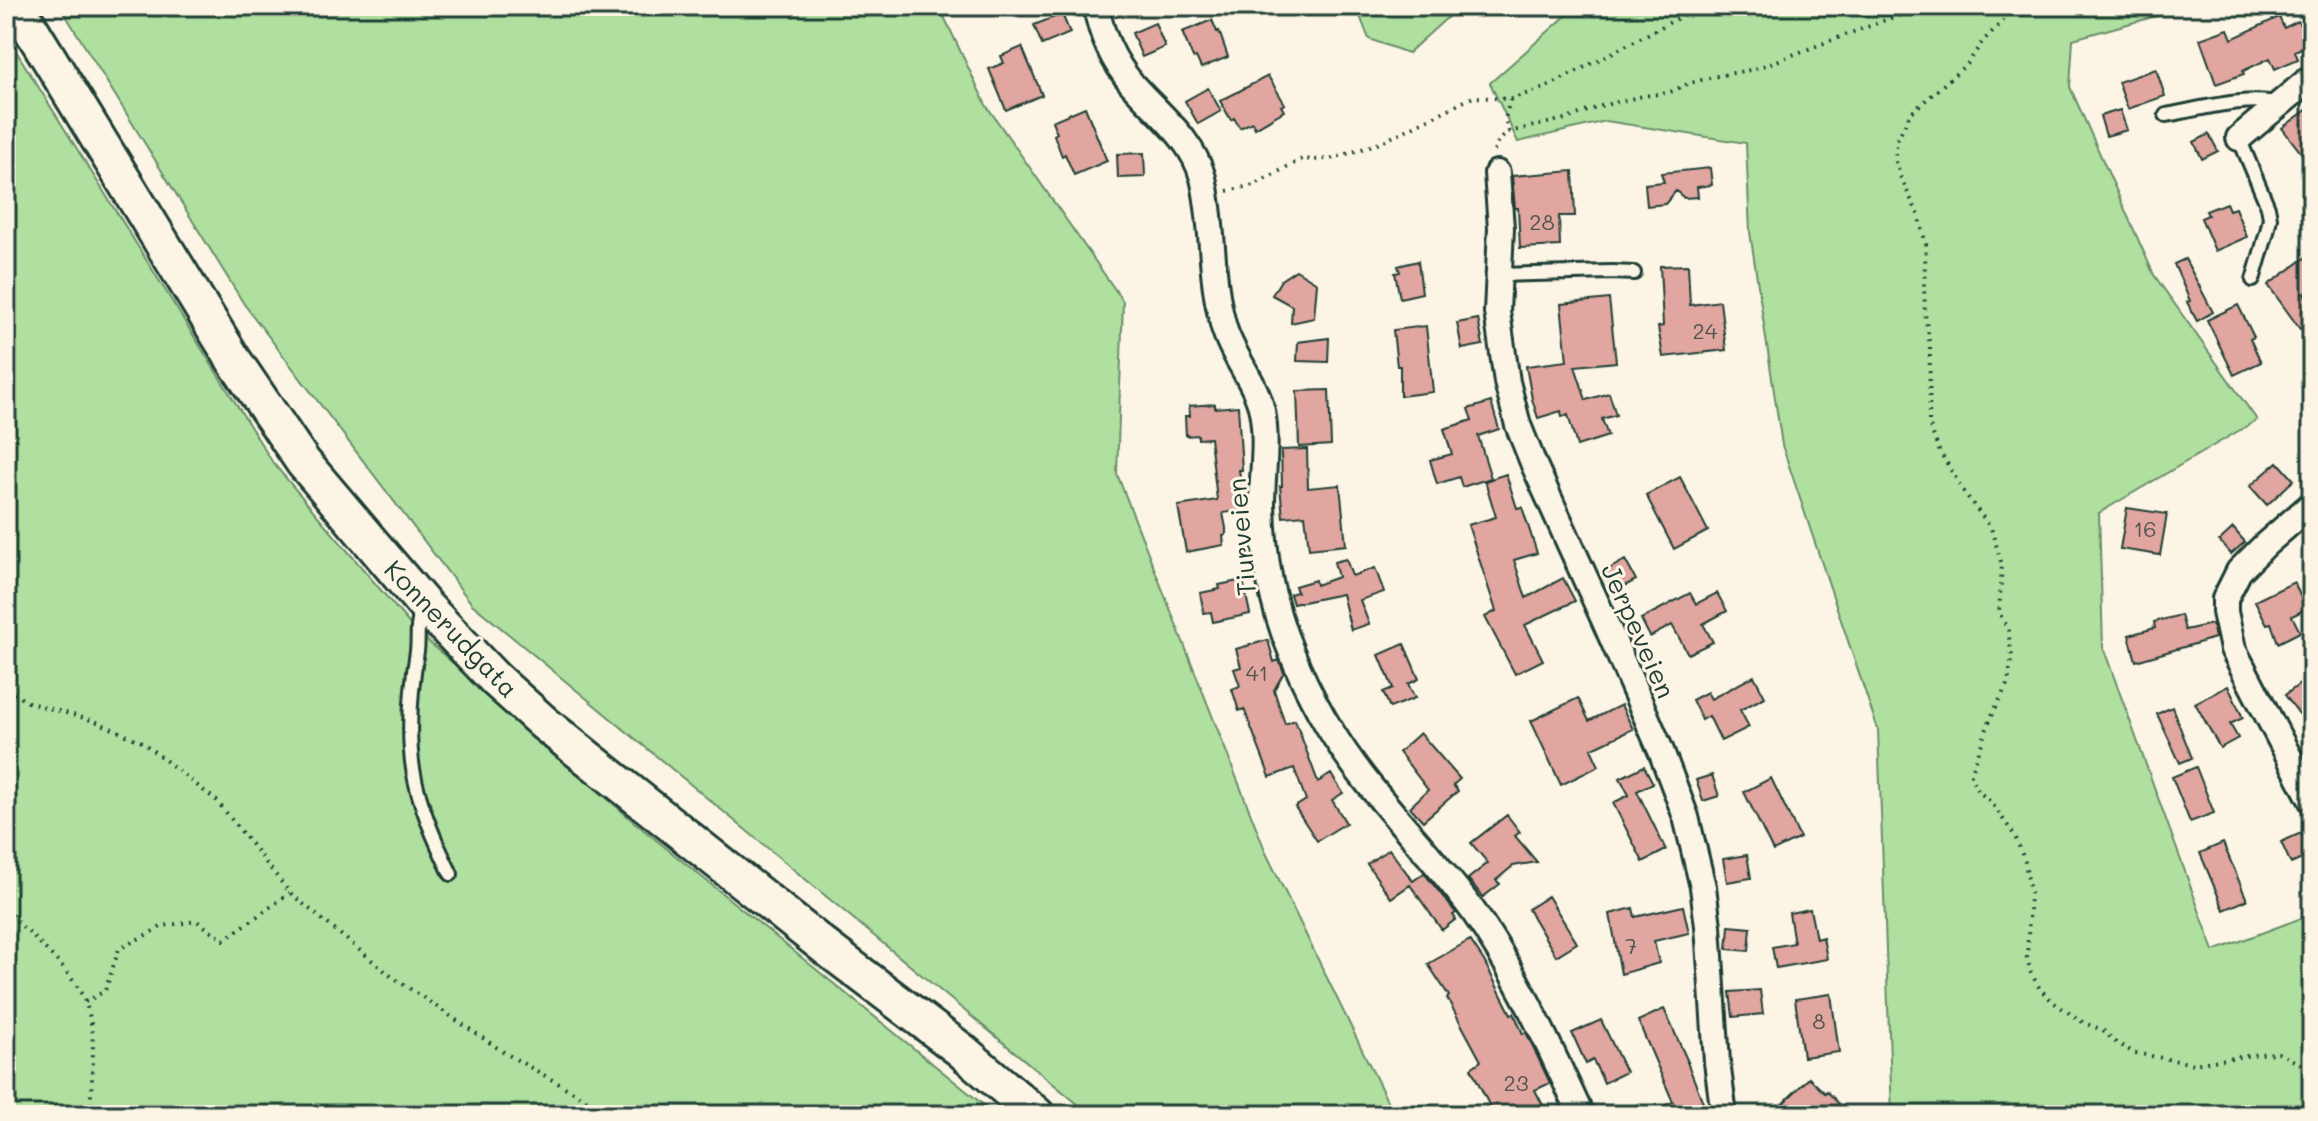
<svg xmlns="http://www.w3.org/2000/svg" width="2318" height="1121" viewBox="0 0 2318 1121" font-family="Mali,sans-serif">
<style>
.green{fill:#b0e0a0;stroke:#688e6a;stroke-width:2}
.building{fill:#e0a69f;stroke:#1f3d34;stroke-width:2}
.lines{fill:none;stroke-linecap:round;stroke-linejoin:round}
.service-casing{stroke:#1f3d34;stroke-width:18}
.minor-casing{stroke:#1f3d34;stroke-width:30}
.secondary-casing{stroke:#1f3d34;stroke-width:40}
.path{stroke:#1f3d34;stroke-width:4;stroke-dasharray:2 6;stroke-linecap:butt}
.service{stroke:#fcf5e5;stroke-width:12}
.minor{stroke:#fcf5e5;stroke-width:24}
.secondary{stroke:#fcf5e5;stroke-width:34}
.labels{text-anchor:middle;stroke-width:6;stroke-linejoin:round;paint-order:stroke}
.number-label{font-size:22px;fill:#4f574f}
.street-label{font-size:26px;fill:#1f3d34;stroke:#fcf5e5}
</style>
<rect width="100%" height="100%" fill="#fcf5e5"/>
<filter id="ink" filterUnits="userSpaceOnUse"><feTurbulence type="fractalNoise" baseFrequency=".0125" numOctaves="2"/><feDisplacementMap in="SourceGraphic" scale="16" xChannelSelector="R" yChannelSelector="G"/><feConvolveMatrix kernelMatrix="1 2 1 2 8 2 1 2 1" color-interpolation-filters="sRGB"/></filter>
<g filter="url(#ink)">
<!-- green -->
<path class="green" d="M 60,6 L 939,6 L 986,105 L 1123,301 L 1117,474 L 1267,855 L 1394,1115 L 1091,1115 L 472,604 L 244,304 Z
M 1356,6 L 1460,6 L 1408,53 L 1369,39 Z
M 1577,6 L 2193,6 L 2073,39 L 2070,87 L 2154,275 L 2257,420 L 2099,513 L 2103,647 L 2214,951 L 2312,914 L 2312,1115 L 1892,1115 L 1878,730 L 1782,445 L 1750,232 L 1746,143 L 1606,121 L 1518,142 L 1490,83 Z
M 6,35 L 273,463 L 413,628 L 634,822 L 996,1115 L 6,1115 Z"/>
<!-- building -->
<path class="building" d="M 1062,14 L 1070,33 L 1042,45 L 1034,25 Z
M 2279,17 L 2284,28 L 2298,21 L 2309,44 L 2295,51 L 2298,59 L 2275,69 L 2270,58 L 2243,71 L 2244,74 L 2216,84 L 2200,39 L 2228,29 L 2232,39 Z
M 1212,20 L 1217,32 L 1219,31 L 1228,57 L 1201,68 L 1196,57 L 1193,58 L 1182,32 Z
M 1155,23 L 1165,47 L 1142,57 L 1132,33 Z
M 1022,47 L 1042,95 L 1006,110 L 989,69 L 1004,63 L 1001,56 Z
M 2156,69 L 2165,96 L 2128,109 L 2118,82 Z
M 1268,76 L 1285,104 L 1281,106 L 1284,111 L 1255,128 L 1252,122 L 1240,128 L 1234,118 L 1231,120 L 1220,101 Z
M 1208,88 L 1221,111 L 1198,124 L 1185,101 Z
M 2312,106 L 2312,167 L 2282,128 Z
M 1085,107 L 1107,161 L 1074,175 L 1065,154 L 1062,156 L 1054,135 L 1057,133 L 1052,121 Z
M 2120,110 L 2127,130 L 2106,136 L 2100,116 Z
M 2209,134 L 2218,151 L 2202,159 L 2194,142 Z
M 1144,153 L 1145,177 L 1118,178 L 1117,154 Z
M 1710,168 L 1712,185 L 1697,187 L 1698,197 L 1684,198 L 1676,191 L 1665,204 L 1647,206 L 1645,184 L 1664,182 L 1661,173 Z
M 1573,171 L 1575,216 L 1559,216 L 1560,246 L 1520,248 L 1518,208 L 1515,208 L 1512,176 Z
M 2226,203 L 2229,210 L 2235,208 L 2247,237 L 2215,251 L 2201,218 L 2208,215 L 2206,211 Z
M 2312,253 L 2312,288 L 2304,294 L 2312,306 L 2312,320 L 2300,329 L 2268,285 Z
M 2185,259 L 2213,312 L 2197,321 L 2187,302 L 2190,301 L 2174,264 Z
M 1418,261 L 1422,293 L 1400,298 L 1395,273 L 1400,272 L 1398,266 Z
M 1688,265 L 1690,305 L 1720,301 L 1726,350 L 1663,357 L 1658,327 L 1663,326 L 1660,266 Z
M 1296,270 L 1317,283 L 1314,318 L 1291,323 L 1292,306 L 1272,295 L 1281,280 Z
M 1609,299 L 1616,362 L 1575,366 L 1586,400 L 1609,393 L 1616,415 L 1602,419 L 1608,436 L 1577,446 L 1568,415 L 1562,417 L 1561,411 L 1538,418 L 1532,399 L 1526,366 L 1567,361 L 1561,304 Z
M 2238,305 L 2254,337 L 2250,339 L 2261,362 L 2234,375 L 2207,320 Z
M 1478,319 L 1483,345 L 1462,349 L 1457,323 Z
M 1426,326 L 1433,392 L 1400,396 L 1400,366 L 1397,366 L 1393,330 Z
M 1329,338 L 1328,362 L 1297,361 L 1298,342 Z
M 1329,390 L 1331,445 L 1299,447 L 1297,391 Z
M 1491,402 L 1499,429 L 1478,436 L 1491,478 L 1462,487 L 1459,477 L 1437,484 L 1430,460 L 1452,454 L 1444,429 L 1472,420 L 1468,409 Z
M 1215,404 L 1215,408 L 1238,406 L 1242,470 L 1239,470 L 1245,510 L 1223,513 L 1226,528 L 1226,535 L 1223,536 L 1224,545 L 1186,552 L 1178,506 L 1217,500 L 1210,438 L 1198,439 L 1198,435 L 1186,436 L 1185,416 L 1190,416 L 1189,406 Z
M 1307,449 L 1308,488 L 1340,485 L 1346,545 L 1309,549 L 1305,515 L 1283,517 L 1280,486 L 1282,486 L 1281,450 Z
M 2278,462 L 2294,480 L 2267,505 L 2250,486 Z
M 1506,474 L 1517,508 L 1522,507 L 1537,553 L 1514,560 L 1526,598 L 1563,578 L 1575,601 L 1525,625 L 1543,660 L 1515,674 L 1485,617 L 1496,611 L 1468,525 L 1496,517 L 1485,481 Z
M 1680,477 L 1708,531 L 1674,549 L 1646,495 Z
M 2127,508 L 2167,514 L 2160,555 L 2120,549 Z
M 2233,528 L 2245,542 L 2231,554 L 2219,541 Z
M 1346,559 L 1352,576 L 1375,568 L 1384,592 L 1360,600 L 1369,624 L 1351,630 L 1342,594 L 1293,604 L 1290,594 L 1297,592 L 1295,586 L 1315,580 L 1316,585 L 1338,577 L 1334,562 Z
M 1625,560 L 1636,580 L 1615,591 L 1604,572 Z
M 1243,580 L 1250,614 L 1213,622 L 1211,612 L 1204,613 L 1200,593 L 1220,589 L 1219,585 Z
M 2294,582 L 2306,609 L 2292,616 L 2300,632 L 2278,643 L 2271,623 L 2267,624 L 2255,601 Z
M 1690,593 L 1696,604 L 1717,593 L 1727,611 L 1703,624 L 1713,642 L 1688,654 L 1672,625 L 1650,637 L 1641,619 Z
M 2181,615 L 2185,630 L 2212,624 L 2215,638 L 2136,661 L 2129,635 L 2155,628 L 2154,622 Z
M 1268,640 L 1274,662 L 1279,660 L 1284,672 L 1274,690 L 1285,724 L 1295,720 L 1318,782 L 1331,774 L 1343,793 L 1332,800 L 1346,823 L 1317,841 L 1295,807 L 1306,800 L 1294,768 L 1270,777 L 1244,709 L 1239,711 L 1232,689 L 1240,686 L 1234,669 L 1241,667 L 1236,649 Z
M 1404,644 L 1419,679 L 1408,684 L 1415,698 L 1390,708 L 1383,692 L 1393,688 L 1379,655 Z
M 2312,675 L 2312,705 L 2299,714 L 2285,695 Z
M 1754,676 L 1765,697 L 1740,710 L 1749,727 L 1721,741 L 1709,716 L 1702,720 L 1692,700 L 1707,692 L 1711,699 Z
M 2228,686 L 2243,718 L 2230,724 L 2238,738 L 2220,748 L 2195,703 Z
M 1578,698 L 1589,721 L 1621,705 L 1633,729 L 1591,749 L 1599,766 L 1561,785 L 1531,721 Z
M 2172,707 L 2192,758 L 2180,763 L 2157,714 Z
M 1420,733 L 1460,779 L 1453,785 L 1458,791 L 1423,821 L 1410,807 L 1428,790 L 1399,752 Z
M 1644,766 L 1653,783 L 1637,791 L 1666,850 L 1643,862 L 1613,803 L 1629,795 L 1620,778 Z
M 2196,767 L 2214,813 L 2190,822 L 2172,777 Z
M 1712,775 L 1719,796 L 1703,801 L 1696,780 Z
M 1771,778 L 1800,838 L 1773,851 L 1744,792 Z
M 1507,815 L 1520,832 L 1515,836 L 1537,862 L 1513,866 L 1496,880 L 1500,884 L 1483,897 L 1468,879 L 1488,863 L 1471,843 Z
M 2301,833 L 2311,855 L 2291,864 L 2281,842 Z
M 2223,843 L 2247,900 L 2224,910 L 2200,853 Z
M 1389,849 L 1413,881 L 1424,873 L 1456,913 L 1453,915 L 1456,919 L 1442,930 L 1410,885 L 1391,898 L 1367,864 Z
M 1747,855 L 1751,878 L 1727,882 L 1723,859 Z
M 1548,896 L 1577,943 L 1556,956 L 1528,909 Z
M 1683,906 L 1689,933 L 1654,941 L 1659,963 L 1621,974 L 1610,914 L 1633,908 L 1635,917 Z
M 1810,909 L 1816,939 L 1823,937 L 1827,959 L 1776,968 L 1772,947 L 1794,943 L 1789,913 Z
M 1729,926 L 1751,928 L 1749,951 L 1727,949 Z
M 1470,940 L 1484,961 L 1511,1014 L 1514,1013 L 1523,1034 L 1526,1032 L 1550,1083 L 1535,1090 L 1548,1115 L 1494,1115 L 1471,1068 L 1481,1061 L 1447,998 L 1449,996 L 1428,964 Z
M 1760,990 L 1763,1014 L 1733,1017 L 1730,992 Z
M 1831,994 L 1839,1052 L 1803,1057 L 1795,999 Z
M 1664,1009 L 1688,1062 L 1687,1062 L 1708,1115 L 1644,1115 L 1673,1102 L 1638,1021 Z
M 1601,1020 L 1626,1072 L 1604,1083 L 1593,1060 L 1586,1064 L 1572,1033 Z
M 1809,1078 L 1825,1093 L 1827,1091 L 1839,1104 L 1837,1106 L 1846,1115 L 1771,1115 Z"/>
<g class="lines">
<defs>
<path id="service" d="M 2166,115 C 2195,110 2251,95 2278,104
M 2239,138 L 2268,207 L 2270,218 L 2267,232 L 2253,280
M 1498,275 L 1612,272 L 1634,273
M 424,610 C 415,622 419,636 417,651 C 411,689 407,731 413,769 C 419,805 435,841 451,874"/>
<path id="minor" d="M 1096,6 C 1101,35 1113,61 1132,84 C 1158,114 1192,138 1203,178 C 1214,224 1210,274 1222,320 C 1229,353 1255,379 1262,411 C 1268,442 1262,474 1262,505 C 1263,554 1272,606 1291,651 C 1310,699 1337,745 1370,786 C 1404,828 1441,867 1473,911 C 1517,973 1549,1046 1581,1115
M 2239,138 L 2312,77
M 1497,173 L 1501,228 L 1497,312 L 1507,382 L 1518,425 L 1534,465 L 1606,624 L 1661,751 L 1686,817 L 1703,887 L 1708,926 L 1717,1062 L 1724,1115
M 2312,504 L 2266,544 L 2239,571 L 2225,599 L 2225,612 L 2233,649 L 2312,801"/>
<path id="secondary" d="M 17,6 L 233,359 L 303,462 L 426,607 L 496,680 L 545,724 L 829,950 L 961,1050 L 1037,1115"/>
</defs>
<!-- service casing -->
<use href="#service" class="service-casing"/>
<!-- minor casing -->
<use href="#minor" class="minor-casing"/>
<!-- secondary casing -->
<use href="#secondary" class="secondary-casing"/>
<!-- path -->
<path class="path" d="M 2012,6 L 2003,21 L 1983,41 L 1968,63 L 1910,114 L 1898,138 L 1895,158 L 1900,176 L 1918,214 L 1926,244 L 1924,285 L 1925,313 L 1930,347 L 1929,424 L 1939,450 L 1964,492 L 1991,528 L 2002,565 L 1999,612 L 2008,630 L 2012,657 L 2008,683 L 1991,717 L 1971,774 L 1978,791 L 1991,802 L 2015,836 L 2025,862 L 2030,893 L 2027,958 L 2031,973 L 2040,989 L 2053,1002 L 2084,1023 L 2103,1030 L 2116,1043 L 2135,1053 L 2194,1064 L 2258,1054 L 2278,1053 L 2303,1065 L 2312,1075
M 1509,132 L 1505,119 L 1510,100
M 1494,151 L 1498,141 L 1509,132 L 1569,118 L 1601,106 L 1643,96 L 1668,93 L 1690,83 L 1717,76 L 1755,69 L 1923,6
M 1227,191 L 1254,185 L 1304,158 L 1310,160 L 1331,159 L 1380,143 L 1473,97 L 1510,99 L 1545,88 L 1684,15 L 1709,6
M 6,690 L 30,703 L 95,721 L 142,742 L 217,801 L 290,893 L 391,976 L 505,1053 L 614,1115
M 6,909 C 30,937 73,969 86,1004 C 98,1037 91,1080 90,1115
M 85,1002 L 105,991 L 119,949 L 163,926 L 197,921 L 224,940 L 290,893
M 1062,1108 L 1069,1115"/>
<!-- service -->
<use href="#service" class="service"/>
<!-- minor -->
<use href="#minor" class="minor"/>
<!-- secondary -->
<use href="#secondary" class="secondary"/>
</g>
</g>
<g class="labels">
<!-- number labels -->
<g class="number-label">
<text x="1542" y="230">28</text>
<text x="1705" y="339">24</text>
<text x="2145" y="537">16</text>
<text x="1257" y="681">41</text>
<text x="1631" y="954">7</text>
<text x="1819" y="1029">8</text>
<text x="1516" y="1091">23</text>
</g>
<!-- street labels -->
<g class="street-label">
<text transform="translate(1242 537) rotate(-95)" y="9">Tiurveien</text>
<text transform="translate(451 629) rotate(46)" y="9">Konnerudgata</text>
<text transform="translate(1638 631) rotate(66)" y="9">Jerpeveien</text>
</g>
</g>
<!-- margin -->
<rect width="2318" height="1121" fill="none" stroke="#fcf5e5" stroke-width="32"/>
<rect x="16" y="16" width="2286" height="1089" fill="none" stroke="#1f3d34" stroke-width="3" filter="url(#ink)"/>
</svg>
